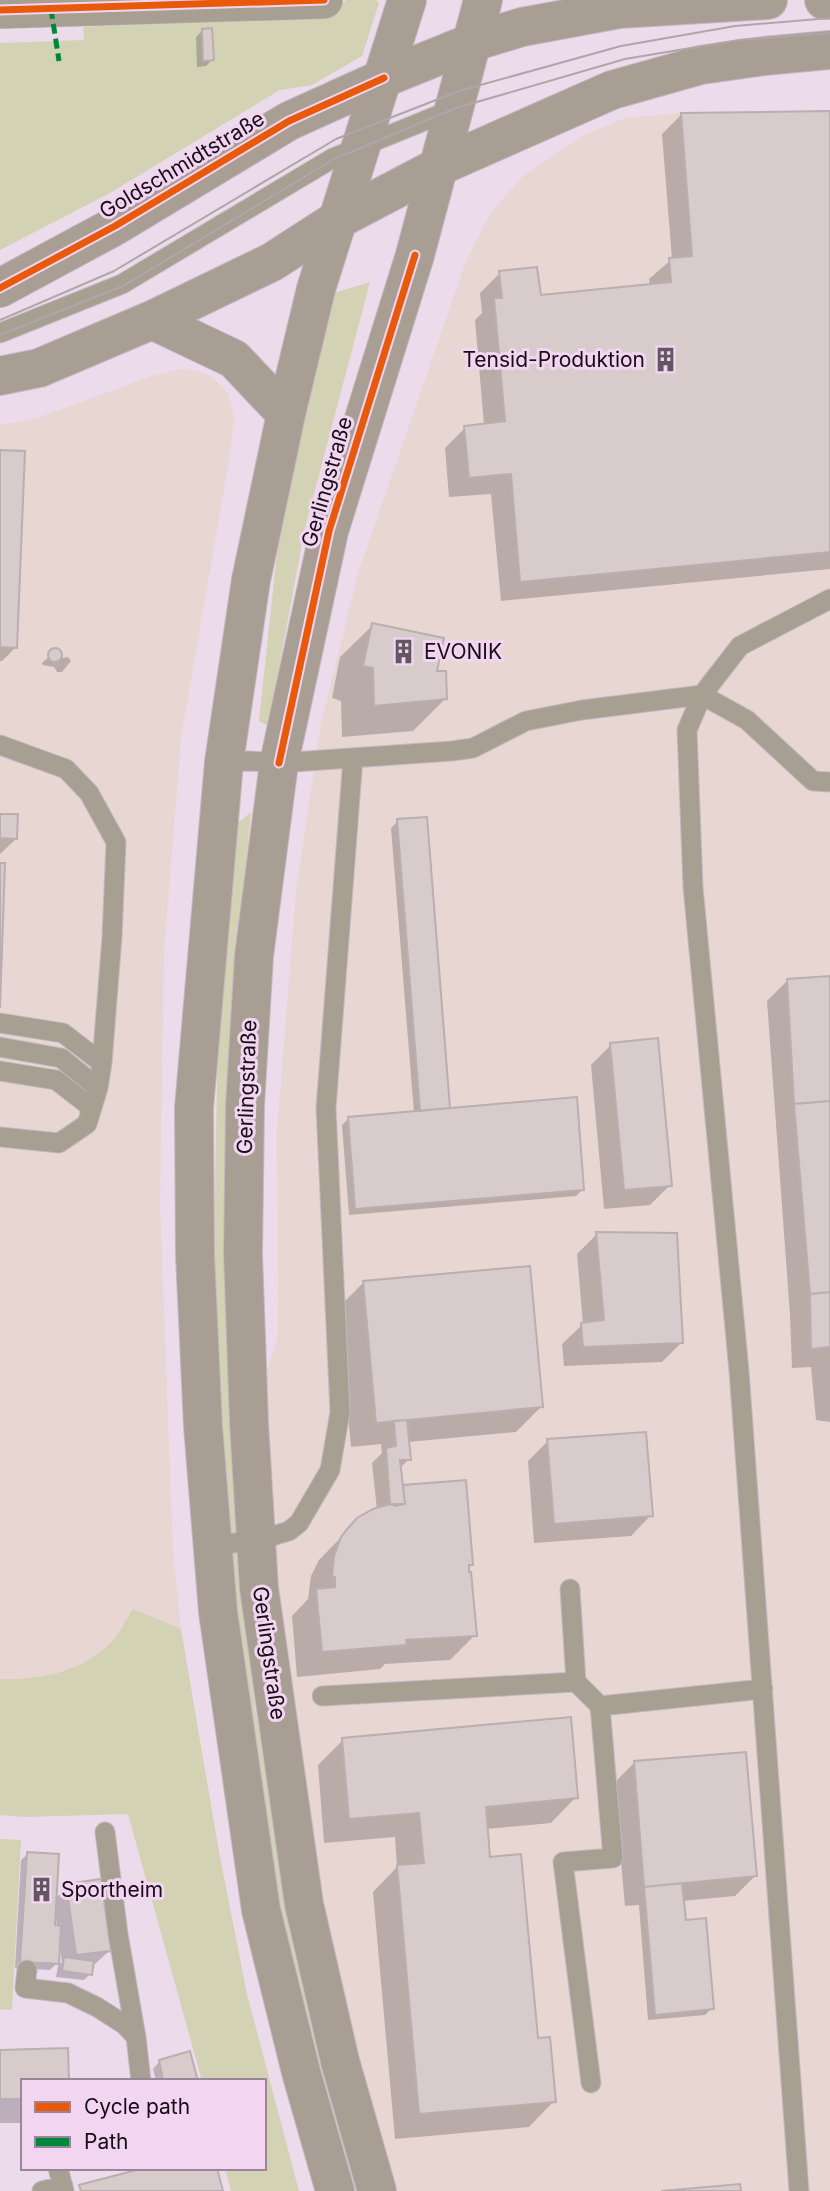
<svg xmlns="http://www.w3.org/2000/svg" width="830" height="2191" viewBox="0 0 830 2191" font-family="Inter,sans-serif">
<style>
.industrial{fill:#e8d6d3}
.green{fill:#d3d2b4}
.shadow{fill:#0003;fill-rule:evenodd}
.building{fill:#d7cbcc;stroke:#baaeb0;stroke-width:2}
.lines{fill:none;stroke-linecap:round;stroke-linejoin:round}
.service-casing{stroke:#c4b8c3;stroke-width:21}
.minor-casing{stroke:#c4b8c3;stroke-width:38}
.secondary-casing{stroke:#c4b8c3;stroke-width:40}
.service{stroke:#a89f93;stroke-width:19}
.minor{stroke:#a89f93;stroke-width:37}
.secondary{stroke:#a89e94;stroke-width:38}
.tram{stroke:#b1a5a9;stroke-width:2}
.quiet{stroke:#00873e;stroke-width:5;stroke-dasharray:10 5;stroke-linecap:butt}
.cycleway-casing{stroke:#f2d5f0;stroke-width:11}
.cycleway{stroke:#e8590c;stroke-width:7}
.labels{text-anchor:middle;stroke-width:6;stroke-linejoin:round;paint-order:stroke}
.street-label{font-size:21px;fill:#170e17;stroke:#f2d5f0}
.poi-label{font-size:21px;fill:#170e17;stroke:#f2d5f0;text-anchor:start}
</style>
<rect width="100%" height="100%" fill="#ecdbea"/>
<!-- industrial -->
<path class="industrial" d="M 830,111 L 830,2191 L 377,2191 L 340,2060 L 250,1424 L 278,1336 L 277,1131 L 296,891 L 321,723 L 359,570 L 465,264 L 490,213 L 522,177 L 583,135 L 626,118 L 681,113 Z
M 185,368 L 210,375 L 228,393 L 234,417 L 231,449 L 181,738 L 164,953 L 160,1203 L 173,1551 L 181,1629 L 120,1682 L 0,1727 L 0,425 L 40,417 L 152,376 Z"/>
<!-- green -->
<path class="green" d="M 346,0 L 376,0 L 379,3 L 362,56 L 312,85 L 280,90 L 110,193 L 0,250 L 0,43 L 84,40 L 83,27 L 333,11 Z
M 370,282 L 305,528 L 268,726 L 259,721 L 279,535 L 299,418 L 334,293 Z
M 251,812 L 236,966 L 245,1583 L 255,1706 L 287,1908 L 374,2191 L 341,2191 L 279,1906 L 230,1590 L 214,1257 L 219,964 L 233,827 Z
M 133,1609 L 181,1629 L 219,1852 L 247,1994 L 299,2191 L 231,2191 L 225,2168 L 264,2168 L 264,2081 L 202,2081 L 128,1814 L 25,1817 L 0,1815 L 0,1679 C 42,1680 81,1672 112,1642 C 120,1633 126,1619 133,1609 Z
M 0,1839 L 21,1840 L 12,2010 L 0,2009 Z"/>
<!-- shadow -->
<path class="shadow" d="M 202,31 L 213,59 L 206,66 L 197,67 L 196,37 Z
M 830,113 L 830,569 L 501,601 L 491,494 L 449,497 L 445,448 L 465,428 L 484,425 L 475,320 L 482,313 L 480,293 L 500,273 L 539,296 L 650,286 L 649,279 L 672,259 L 662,134 L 682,114 Z
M 0,452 L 16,647 L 2,661 L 0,661 Z
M 373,625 L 435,673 L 445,699 L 413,731 L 342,737 L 341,701 L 332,698 L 340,657 Z
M 55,651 L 63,658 L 68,657 L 71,661 L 62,672 L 57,672 L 54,667 L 43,665 L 42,663 Z
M 0,816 L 16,839 L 0,854 Z
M 425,819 L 448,1110 L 583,1189 L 576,1196 L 349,1215 L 342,1125 L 348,1119 L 414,1113 L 391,828 L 398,821 Z
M 830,978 L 830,1422 L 816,1420 L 811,1367 L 792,1368 L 790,1315 L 767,1001 L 788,980 Z
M 611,1045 L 670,1185 L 650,1205 L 604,1209 L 591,1065 Z
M 597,1234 L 682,1342 L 662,1362 L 564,1366 L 562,1344 L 583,1324 L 577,1254 Z
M 363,1283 L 541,1407 L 516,1432 L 408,1442 L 409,1459 L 399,1469 L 401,1487 L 464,1482 L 472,1564 L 467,1569 L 475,1635 L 450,1660 L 385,1664 L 380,1669 L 297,1677 L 292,1616 L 308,1599 L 311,1576 L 319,1560 L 358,1520 L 377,1510 L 372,1463 L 382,1453 L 381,1444 L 351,1447 L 338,1308 Z
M 548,1441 L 651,1515 L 631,1536 L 534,1543 L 528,1461 Z
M 343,1740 L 576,1797 L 551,1823 L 486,1829 L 489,1859 L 554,2101 L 529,2127 L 395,2139 L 373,1892 L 397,1867 L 395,1837 L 324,1843 L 318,1765 Z
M 634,1763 L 755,1876 L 735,1896 L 682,1901 L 684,1922 L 712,2008 L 705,2015 L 648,2020 L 639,1905 L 625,1906 L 614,1783 Z
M 28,1854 L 55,1899 L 67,1886 L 109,1951 L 95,1964 L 91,1965 L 90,1974 L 84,1980 L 56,1977 L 58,1966 L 62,1962 L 60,1948 L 57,1963 L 50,1970 L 15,1968 L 21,1860 ZM 54,1916 L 56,1916 L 57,1927 L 53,1926 Z
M 0,2051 L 23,2081 L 23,2123 L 0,2123 Z
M 159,2062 L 197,2081 L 156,2081 L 153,2069 Z"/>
<!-- building -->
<path class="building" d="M 212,28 L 214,60 L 203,61 L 202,29 Z
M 830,111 L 830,552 L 520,582 L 511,474 L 469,478 L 464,426 L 505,421 L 494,298 L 502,298 L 499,271 L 537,267 L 541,295 L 671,282 L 669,258 L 692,256 L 681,113 Z
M 0,450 L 25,451 L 17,648 L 0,647 Z
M 372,623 L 444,638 L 437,671 L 446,671 L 447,699 L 374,706 L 373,668 L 363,666 Z
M48 655a7 7 0 1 1 14 0a7 7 0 1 1-14 0Z
M 0,814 L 18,814 L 17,839 L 0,838 Z
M 427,817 L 450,1108 L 420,1111 L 397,819 Z
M 0,863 L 5,863 L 0,1008 Z
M 830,976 L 830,1101 L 794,1104 L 787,979 Z
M 658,1038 L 672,1186 L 624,1190 L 610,1043 Z
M 577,1097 L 584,1190 L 355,1209 L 348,1117 Z
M 830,1101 L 830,1292 L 810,1294 L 794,1104 Z
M 596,1232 L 677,1233 L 683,1343 L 583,1347 L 581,1323 L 604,1320 Z
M 530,1266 L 543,1407 L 376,1423 L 363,1281 Z
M 830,1292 L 830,1347 L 811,1349 L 810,1294 Z
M 407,1420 L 411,1460 L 400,1460 L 405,1504 L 395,1506 L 390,1504 L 386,1448 L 396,1446 L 394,1421 Z
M 646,1432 L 653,1516 L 554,1524 L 547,1439 Z
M 466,1480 L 473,1565 L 469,1565 L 469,1572 L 471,1572 L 477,1636 L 406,1640 L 407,1645 L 322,1652 L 316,1589 L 335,1587 L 335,1577 L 332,1577 L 334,1556 L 341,1537 L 348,1528 L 357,1518 L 373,1509 L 390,1504 L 405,1504 L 403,1485 Z
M 571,1717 L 578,1798 L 486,1807 L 490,1857 L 521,1854 L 538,2038 L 550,2037 L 556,2102 L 419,2114 L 397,1865 L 424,1863 L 419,1813 L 349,1819 L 342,1738 Z
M 746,1752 L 757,1876 L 644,1887 L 634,1761 Z
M 27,1852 L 59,1854 L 55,1925 L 61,1926 L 59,1964 L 20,1962 Z
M 101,1879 L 111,1951 L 76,1955 L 66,1884 Z
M 682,1883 L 686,1920 L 706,1918 L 714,2009 L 655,2015 L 644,1887 Z
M 64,1957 L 94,1961 L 92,1975 L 62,1971 Z
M 68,2048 L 69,2081 L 23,2081 L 23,2099 L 0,2099 L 0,2050 Z
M 190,2051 L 198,2081 L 163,2081 L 159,2060 Z
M 144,2168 L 217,2168 L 223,2191 L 81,2191 L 79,2185 Z
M 740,2184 L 741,2191 L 661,2191 Z"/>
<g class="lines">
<defs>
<path id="service" d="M 0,333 L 122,284 L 333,158 L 456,108
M 0,745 L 66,769 L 89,793 L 116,842 L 112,937 L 102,1063 L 98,1088
M 224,762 L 249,761 L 279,763 L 452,751 L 473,748 L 526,721 L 582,710 L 702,695 L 747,720 L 813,781 L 830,782
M 0,1023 L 63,1033 L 102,1063
M 0,1047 L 61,1058 L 98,1088 L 87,1124 L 59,1143 L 0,1137
M 0,1071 L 56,1080 L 92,1108
M 212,1545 L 256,1541 L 289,1531 L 299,1523 L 330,1470 L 340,1412 L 326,1108 L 353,758
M 570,1589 L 576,1682
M 322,1696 L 576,1682 L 600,1706
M 105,1832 L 118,1934 L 136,2037
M 27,1970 L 25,1988 L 68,1993 L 97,2007 L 125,2025 L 136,2037 L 141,2081
M 591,2083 L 563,1862 L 613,1858 L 600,1706 L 763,1689
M 58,2168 L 64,2191
M 42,2191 L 63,2186
M 799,2191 L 739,1371 L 693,887 L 687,730 L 702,695 L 740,646 L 830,599"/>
<path id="minor" d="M 0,10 L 324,0"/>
<path id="secondary" d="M 824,0 L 830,0
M 0,288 L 115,226 L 289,121 L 384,78 L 473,42 L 522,27 L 619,9 L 768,0
M 152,320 L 234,359 L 286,414
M 0,376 L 39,368 L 152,320 L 272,262 L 337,220 L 440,166 L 612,90 L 701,65 L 764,56 L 830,50
M 335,2191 L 301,2072 L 261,1910 L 218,1612 L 203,1426 L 195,1255 L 194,1108 L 224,762 L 251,580 L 286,414 L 316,289 L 407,0
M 377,2191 L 340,2061 L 304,1904 L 259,1588 L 249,1423 L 243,1254 L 245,1105 L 254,956 L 279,763 L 329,531 L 415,255 L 483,0"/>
</defs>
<!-- service casing -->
<use href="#service" class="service-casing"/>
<!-- minor casing -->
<use href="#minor" class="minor-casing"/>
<!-- secondary casing -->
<use href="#secondary" class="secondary-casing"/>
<!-- service -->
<use href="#service" class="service"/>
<!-- minor -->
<use href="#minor" class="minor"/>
<!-- secondary -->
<use href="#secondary" class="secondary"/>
<!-- tram -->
<path class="tram" d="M 0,320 L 114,271 L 336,139 L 459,91 L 621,46 L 735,26 L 830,18
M 0,335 L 123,286 L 334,159 L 456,108 L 625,59 L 739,40 L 830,33"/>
<!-- quiet -->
<path class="quiet" d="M 51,9 L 59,61"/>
<defs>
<path id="cycleway" d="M 0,10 L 324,0
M 0,288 L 115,226 L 289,121 L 384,78
M 279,763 L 329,531 L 415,255"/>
</defs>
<!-- cycleway casing -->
<use href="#cycleway" class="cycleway-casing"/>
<!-- cycleway -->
<use href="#cycleway" class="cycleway"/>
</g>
<!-- icons -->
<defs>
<symbol id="building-bare" viewBox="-9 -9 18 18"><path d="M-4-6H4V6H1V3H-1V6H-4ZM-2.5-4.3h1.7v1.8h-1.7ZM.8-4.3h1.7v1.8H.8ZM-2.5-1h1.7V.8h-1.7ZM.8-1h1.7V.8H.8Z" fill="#625661" stroke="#f2d5f0" stroke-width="2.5" paint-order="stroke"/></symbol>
</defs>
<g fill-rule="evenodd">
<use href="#building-bare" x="648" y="342" width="35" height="35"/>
<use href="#building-bare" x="386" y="634" width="35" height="35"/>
<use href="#building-bare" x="24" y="1872" width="35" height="35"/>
</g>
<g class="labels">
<!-- street labels -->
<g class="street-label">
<text transform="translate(182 165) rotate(-31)" y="7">Goldschmidtstraße</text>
<text transform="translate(327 482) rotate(-74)" y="7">Gerlingstraße</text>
<text transform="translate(247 1087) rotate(-88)" y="7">Gerlingstraße</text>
<text transform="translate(269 1653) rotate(82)" y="7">Gerlingstraße</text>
</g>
<!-- poi labels -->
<g class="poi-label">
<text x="645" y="367" text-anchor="end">Tensid-Produktion</text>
<text x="424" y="659">EVONIK</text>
<text x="61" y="1897">Sportheim</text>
</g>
</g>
<!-- legend -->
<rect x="21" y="2079" width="245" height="91" fill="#f2d5f0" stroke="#9a8599" stroke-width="2"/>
<rect x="35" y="2102" width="35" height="10" fill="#e8590c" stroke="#9a8599" stroke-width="2"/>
<text x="84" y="2114" font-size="21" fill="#170e17">Cycle path</text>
<rect x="35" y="2137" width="35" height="10" fill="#00873e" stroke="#9a8599" stroke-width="2"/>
<text x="84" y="2149" font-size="21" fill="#170e17">Path</text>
</svg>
